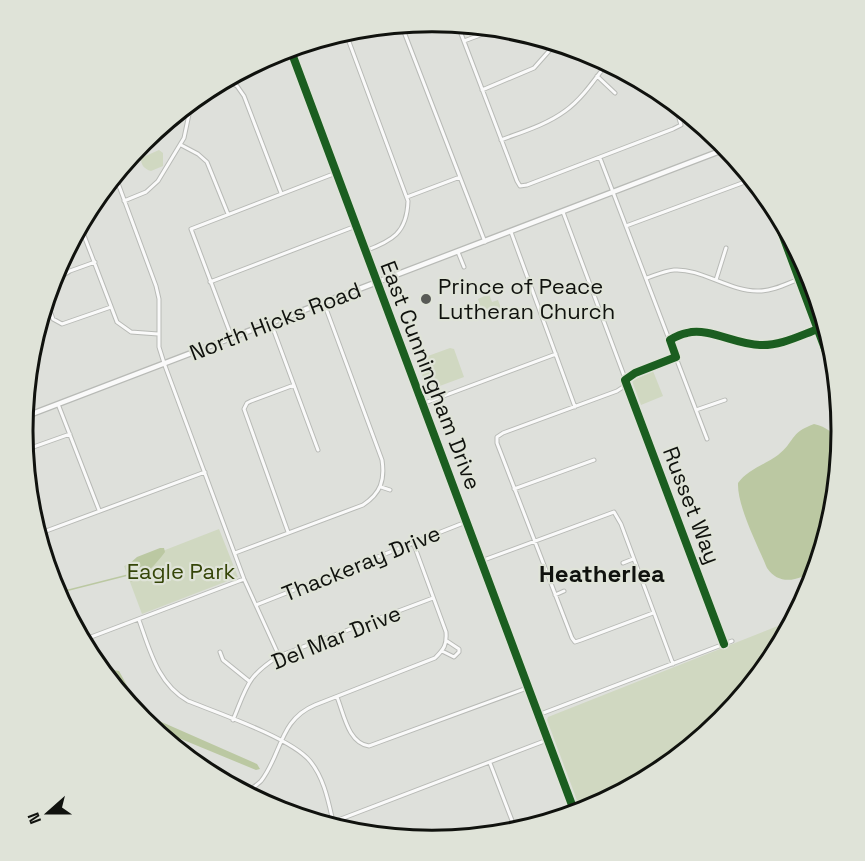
<svg xmlns="http://www.w3.org/2000/svg" width="865" height="861" viewBox="0 0 865 861" font-family="'Space Grotesk',sans-serif">
<style>
.green{fill:#d0d8c1}
.water{fill:#bbc8a2}
.lines{fill:none;stroke-linecap:round;stroke-linejoin:round}
.stream{stroke:#bbc8a2;stroke-width:1.5}
.street-casing{stroke:#b8bab6;stroke-width:5}
.secondary-casing{stroke:#b8bab6;stroke-width:7}
.street{stroke:#fafafa;stroke-width:3}
.secondary{stroke:#fafafa;stroke-width:4.5}
.cycleway-casing{stroke:#dfe3d8;stroke-width:11}
.cycleway{stroke:#1b5e20;stroke-width:8}
.poi-dot{fill:#585a56;stroke:#dfe3d8;stroke-width:2}
.labels{text-anchor:middle;stroke-width:4.5;stroke-linejoin:round;paint-order:stroke}
.poi-label{font-size:22px;fill:#10120e;stroke:#dfe3d8;text-anchor:start}
.street-label{font-size:22px;fill:#10120e;stroke:#dfe3d8}
.park-label{font-size:22px;fill:#354508;stroke:#dfe3d8}
.neighbourhood-label{font-size:24px;font-weight:bold;fill:#10120e;stroke:#dfe3d8}
.rim{fill:none;stroke:#10120e;stroke-width:3}
</style>
<rect width="100%" height="100%" fill="#dee0db"/>
<!-- green -->
<path class="green" d="M 159,150 L 163,153 L 163,166 L 151,171 C 144,169 141,165 141,158 Z
M 489,294 L 492,302 L 498,300 L 502,311 L 497,313 L 494,319 L 483,314 L 478,299 Z
M 450,348 L 454,349 L 464,377 L 437,387 L 425,383 L 417,360 Z
M 653,371 L 663,396 L 641,405 L 632,381 Z
M 219,529 L 238,577 L 142,614 L 124,566 Z
M 793,620 L 773,658 L 722,720 L 660,771 L 581,811 L 547,720 L 548,717 Z"/>
<!-- water -->
<path class="water" d="M 814,424 C 827,427 833,433 841,442 L 834,511 L 816,569 C 800,580 780,587 767,568 C 758,546 737,506 738,483 C 747,470 766,464 778,455 C 795,442 789,433 814,424 Z
M 160,548 L 164,548 L 165,552 C 156,564 146,575 131,582 L 128,579 L 128,565 L 137,557 Z
M 108,669 L 119,671 L 135,700 L 148,716 L 257,764 L 260,769 L 256,770 L 152,727 L 143,720 L 102,670 Z"/>
<g class="lines">
<!-- stream -->
<path class="stream" d="M 57,593 L 128,575"/>
<defs>
<path id="street" d="M 457,23 L 517,181 L 520,186 L 527,185 L 673,129 L 681,125 L 674,101
M 401,24 L 485,242
M 345,31 L 408,201 C 407,233 392,241 365,251
M 464,41 L 499,28
M 291,51 L 342,32
M 597,76 L 615,93
M 225,79 L 237,86 L 244,96 L 281,193
M 482,90 L 534,68 L 557,42
M 501,140 C 522,132 546,125 565,111 C 582,99 595,79 608,62
M 181,145 L 198,154 L 207,162 L 228,214
M 600,158 L 707,439
M 115,175 L 156,286 L 159,299 L 159,347 L 164,363 L 244,579 L 279,656
M 768,196 L 827,354
M 407,197 L 460,177
M 124,201 L 146,192 L 158,181 L 184,138 L 192,100
M 563,212 L 724,644
M 80,225 L 117,322 L 131,332 L 158,334
M 626,226 L 753,179
M 511,232 L 575,407
M 458,252 L 464,267
M 647,278 C 656,275 664,271 674,270 C 701,268 730,292 759,291 C 773,291 786,284 799,279
M 716,280 L 726,248
M 52,282 L 70,271 L 95,262
M 210,282 L 356,226
M 46,300 L 53,319 L 62,324 L 111,307
M 271,323 L 318,450
M 232,338 L 191,229 L 336,173
M 670,340 L 688,332 L 696,331 C 714,334 730,341 748,344 C 773,348 794,338 818,329
M 625,380 L 635,373 L 676,357
M 626,385 L 617,391 L 503,433 L 497,437 L 497,443 L 572,638 L 575,642 L 581,640 L 653,613
M 58,404 L 99,510
M 422,404 L 556,354
M 696,410 L 725,400
M 25,450 L 70,434
M 381,487 L 390,490
M 514,489 L 594,460
M 288,532 L 244,409 L 247,403 L 251,401 L 294,385
M 38,534 L 205,472
M 235,553 L 363,505 C 381,493 385,480 382,460 L 324,303
M 481,561 L 614,512 L 621,524 L 673,664
M 623,563 L 633,559
M 555,595 L 564,591
M 256,605 L 466,522
M 139,620 C 150,651 158,684 188,701 C 218,713 291,738 310,761 C 325,779 329,805 334,826
M 83,640 L 244,579
M 442,651 L 454,657 L 459,652 L 459,649 L 447,641
M 220,652 L 223,660 L 249,681
M 337,697 C 344,714 348,743 369,746 L 527,688
M 538,715 L 732,641
M 233,720 C 247,686 247,676 279,656 L 433,598
M 490,763 L 516,831
M 246,793 C 251,789 257,785 261,781 C 282,754 279,720 315,705 L 435,658 C 444,649 447,645 446,632 L 413,542
M 333,822 L 547,740"/>
<path id="secondary" d="M 289,48 L 575,813
M 24,417 L 728,148"/>
</defs>
<!-- street casing -->
<use href="#street" class="street-casing"/>
<!-- secondary casing -->
<use href="#secondary" class="secondary-casing"/>
<!-- street -->
<use href="#street" class="street"/>
<!-- secondary -->
<use href="#secondary" class="secondary"/>
<defs>
<path id="cycleway" d="M 291,51 L 575,813
M 768,196 L 827,354
M 724,644 L 625,380 L 635,373 L 676,357 L 670,340 C 675,337 681,334 687,333 C 708,327 737,345 760,345 C 780,346 799,336 818,329"/>
</defs>
<!-- cycleway casing -->
<use href="#cycleway" class="cycleway-casing"/>
<!-- cycleway -->
<use href="#cycleway" class="cycleway"/>
</g>
<!-- markers -->
<circle class="poi-dot" cx="426" cy="299" r="6"/>
<g class="labels">
<!-- poi labels -->
<g class="poi-label">
<text x="438" y="294">Prince of Peace<tspan x="438" dy="25">Lutheran Church</tspan></text>
</g>
<!-- street labels -->
<g class="street-label">
<text transform="translate(275 321) rotate(-21)" y="8">North Hicks Road</text>
<text transform="translate(431 375) rotate(69)" y="8">East Cunningham Drive</text>
<text transform="translate(692 505) rotate(69)" y="8">Russet Way</text>
<text transform="translate(361 563) rotate(-22)" y="8">Thackeray Drive</text>
<text transform="translate(336 637) rotate(-22)" y="8">Del Mar Drive</text>
</g>
<!-- park labels -->
<g class="park-label">
<text x="181" y="579">Eagle Park</text>
</g>
<!-- neighbourhood labels -->
<g class="neighbourhood-label">
<text x="602" y="582">Heatherlea</text>
</g>
</g>
<!-- crop -->
<path d="M0 0H865V861H0ZM33 431a399 399 0 1 1 798 0a399 399 0 1 1-798 0Z" fill="#dfe3d8" fill-rule="evenodd"/>
<path class="rim" d="M33 431a399 399 0 1 1 798 0a399 399 0 1 1-798 0Z"/>
<!-- north arrow -->
<g transform="translate(48 813) rotate(249)" stroke="#dfe3d8" stroke-width="4.5" paint-order="stroke">
<path d="M0-4.5L10 22L0 15L-10 22Z" fill="#10120e"/>
<text y="-9" font-size="16" font-weight="bold" text-anchor="middle" fill="#10120e">N</text>
</g>
</svg>
